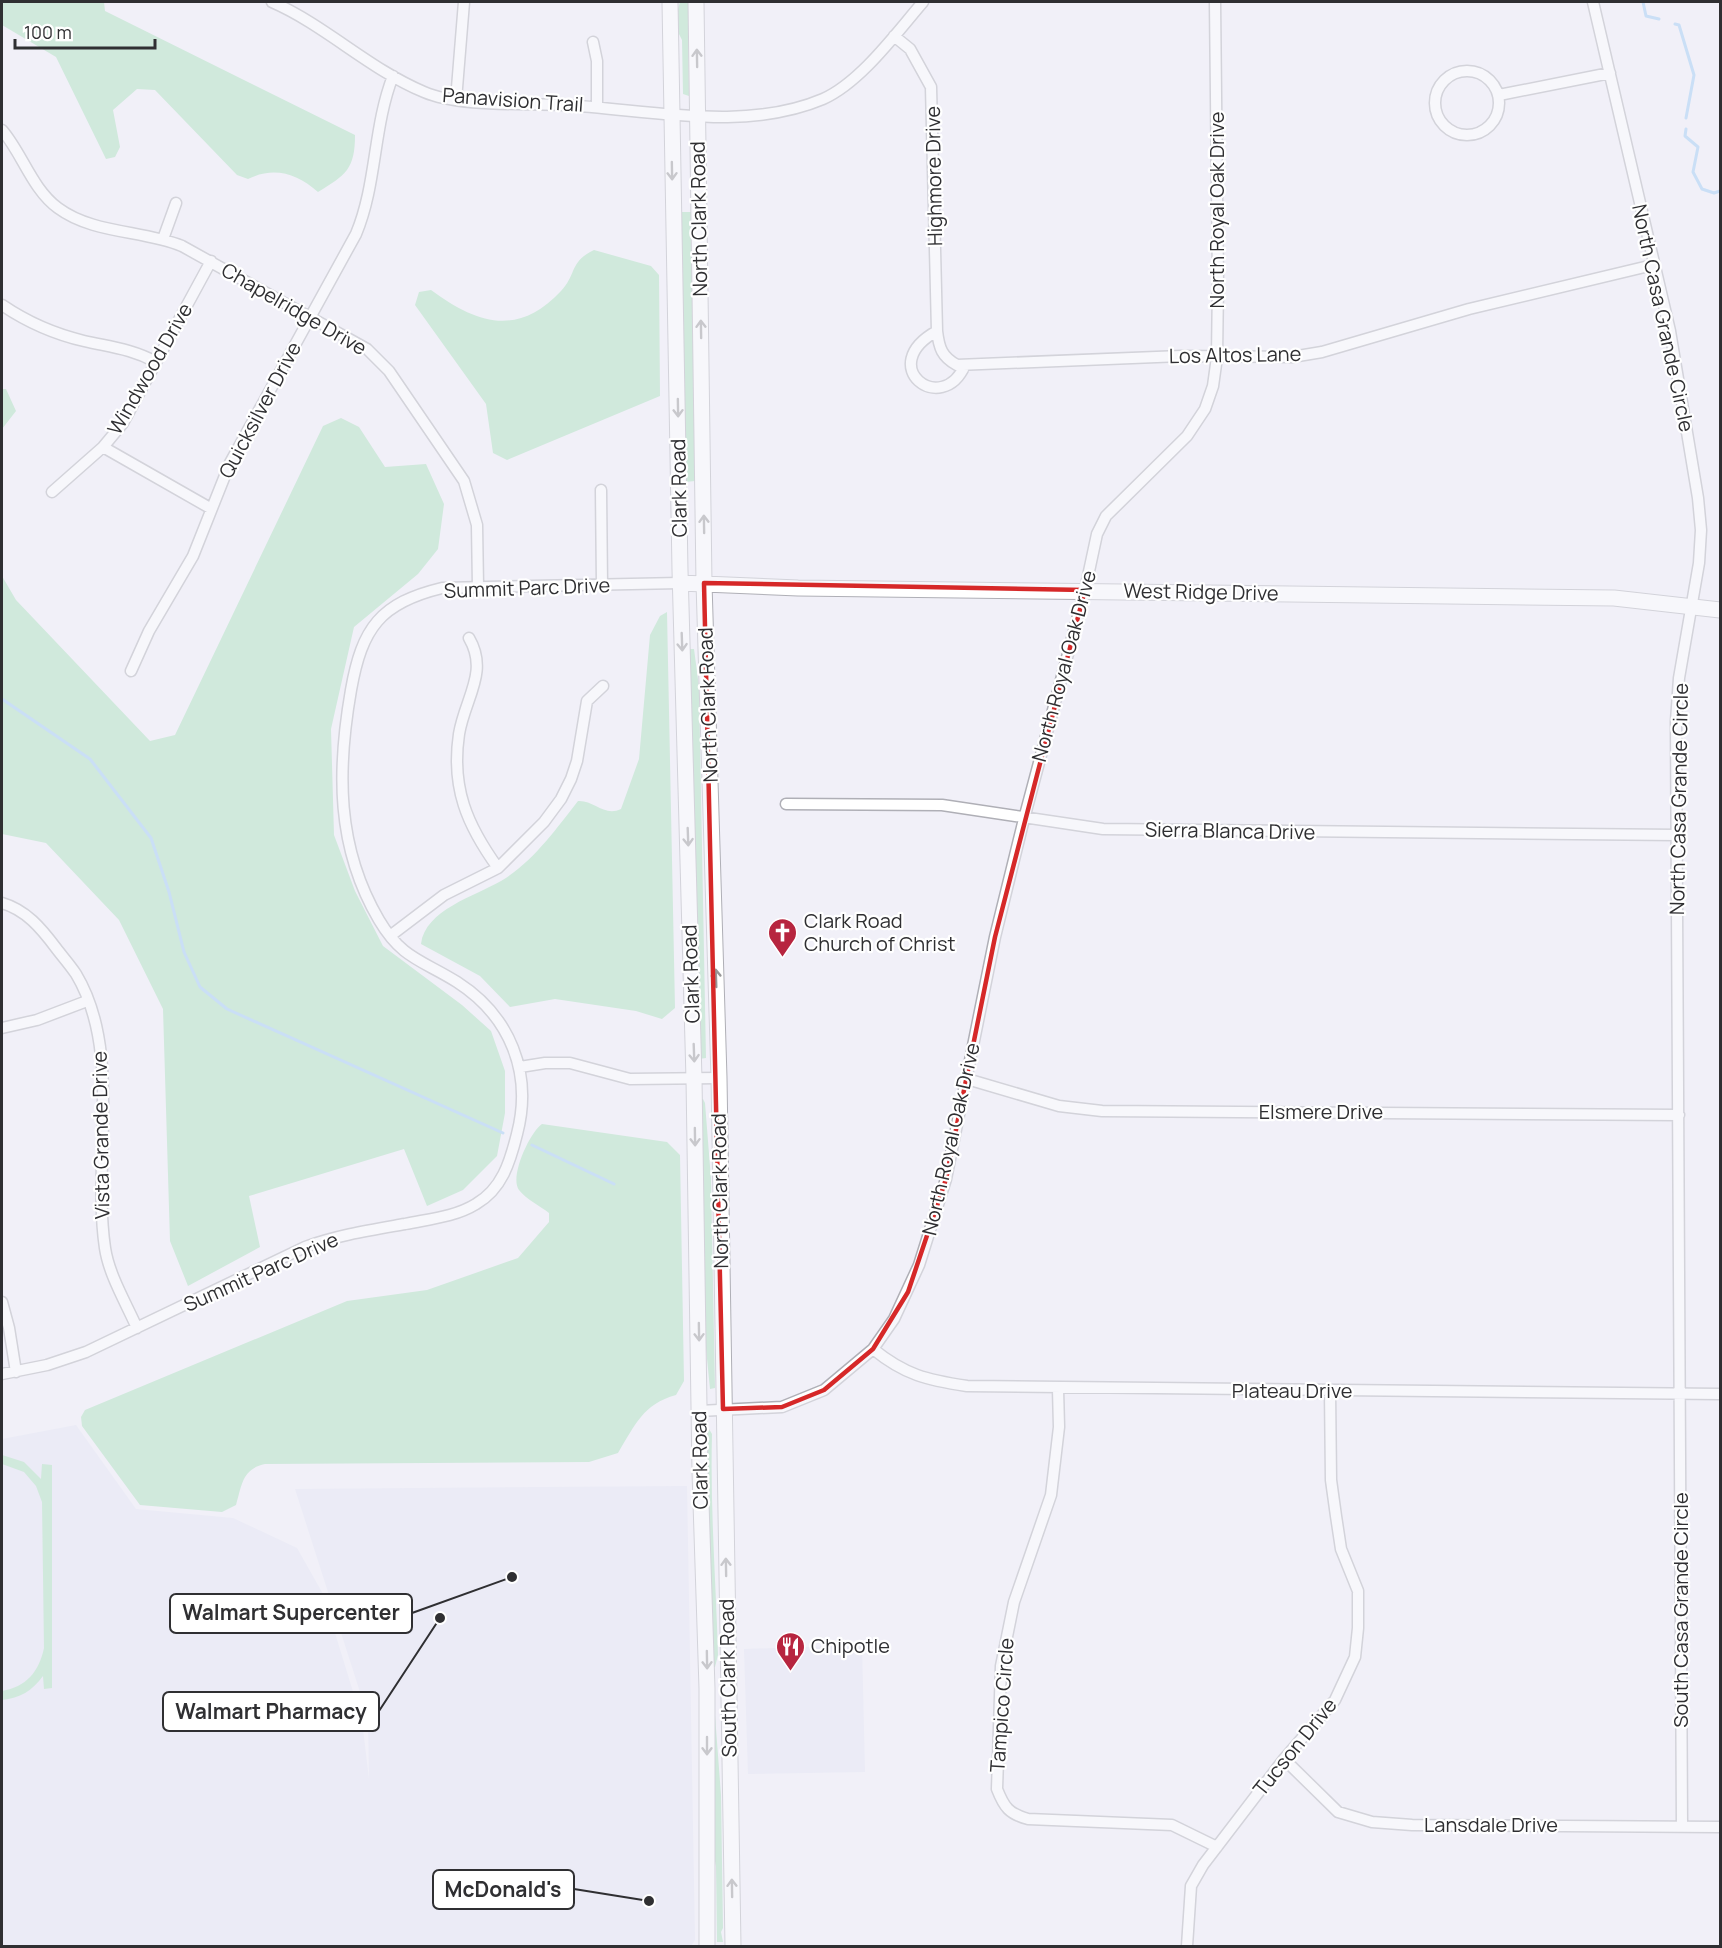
<svg xmlns="http://www.w3.org/2000/svg" width="1722" height="1948" viewBox="0 0 1722 1948" font-family="Manrope,sans-serif">
<style>
.built{fill:#e4e4f3}
.green{fill:#a9dfbb}
.lines{fill:none;stroke-linecap:round;stroke-linejoin:round}
.stream{stroke:#9bc9f4;stroke-width:3}
.street-casing{stroke:#afafb6;stroke-width:13}
.secondary-casing{stroke:#afafb6;stroke-width:17}
.street{stroke:#fff;stroke-width:10}
.secondary{stroke:#fff;stroke-width:15}
.oneway{stroke:#979798}
.marked{fill:none;stroke:#d62828;stroke-width:4.5;stroke-linejoin:round}
.labels{text-anchor:middle;stroke-width:4.5;stroke-linejoin:round;paint-order:stroke}
.street-label{font-size:20px;fill:#2f2f32;stroke:#fff}
.poi-label{font-size:20px;fill:#2f2f32;stroke:#fff;text-anchor:start}
.leader{fill:none;stroke:#2f2f32;stroke-width:2}
.callout-dot{fill:#2f2f32;stroke:#fff;stroke-width:2}
.callout{fill:#fff;stroke:#2f2f32;stroke-width:2}
.callout-label{font-size:21px;text-anchor:middle;font-weight:bold;fill:#2f2f32}
</style>
<rect width="100%" height="100%" fill="#f1f0f8"/>
<!-- built -->
<path class="built" d="M 76,1425 L 136,1509 L 233,1518 L 297,1548 L 323,1594 L 362,1721 L 369,1779 L 368,1717 L 295,1489 L 687,1486 L 695,1940 L 691,1946 L 2,1946 L 2,1439 Z
M 862,1645 L 865,1772 L 748,1774 L 744,1649 Z"/>
<!-- green -->
<path class="green" d="M 2,2 L 104,2 L 105,11 L 355,135 C 355,169 346,175 318,192 C 297,174 275,166 248,179 L 237,175 L 155,90 L 137,89 L 113,110 L 120,147 L 115,157 L 106,159 L 56,57 L 2,25 Z
M 680,2 L 688,2 L 689,96 L 683,94 L 682,40 L 678,32 L 678,9 Z
M 681,212 L 691,212 L 695,481 L 685,482 Z
M 594,250 L 651,266 L 659,275 L 660,396 L 507,460 L 493,453 L 486,404 L 415,305 L 419,292 L 431,290 C 476,323 517,338 561,291 C 577,274 569,262 594,250 Z
M 2,389 L 6,389 L 16,411 L 2,429 Z
M 341,418 L 359,427 L 385,467 L 426,464 L 444,504 L 438,549 L 418,574 L 354,627 L 331,729 L 334,835 L 355,891 L 383,946 L 462,1005 L 491,1031 L 505,1071 L 505,1113 L 497,1156 L 463,1190 L 427,1206 L 404,1149 L 249,1196 L 260,1247 L 188,1286 L 170,1241 L 163,1009 L 119,920 L 46,843 L 2,834 L 2,576 L 16,600 L 150,741 L 175,735 L 323,426 Z
M 667,612 L 675,1008 L 662,1019 L 636,1011 L 555,999 L 510,1007 L 480,976 L 421,944 C 425,910 475,896 501,881 C 533,862 556,829 578,801 C 594,800 604,817 621,809 L 639,759 L 650,635 L 660,616 Z
M 687,649 L 694,649 L 699,687 L 706,1058 L 699,1059 Z
M 699,1099 L 703,1099 L 705,1103 L 711,1179 L 715,1388 L 710,1389 L 704,1328 Z
M 542,1124 L 667,1142 L 680,1155 L 684,1381 L 676,1395 C 643,1404 635,1425 618,1453 L 589,1462 L 265,1464 C 242,1469 242,1485 236,1505 L 222,1512 L 140,1505 L 82,1426 L 81,1417 L 85,1410 L 347,1301 L 427,1290 L 518,1258 L 549,1222 L 549,1213 C 540,1206 526,1199 519,1190 C 509,1177 530,1132 542,1124 Z
M 709,1429 L 712,1434 C 710,1508 716,1582 718,1655 L 715,1667 L 710,1667 L 706,1434 Z
M 2,1455 L 24,1462 L 41,1479 L 42,1464 L 52,1465 L 52,1688 L 44,1689 L 43,1676 C 32,1691 20,1698 2,1700 L 2,1691 C 26,1687 39,1672 44,1648 L 42,1502 L 36,1486 L 24,1472 L 2,1464 Z
M 714,1702 L 721,1795 L 723,1928 L 721,1932 L 723,1942 L 717,1942 L 716,1866 L 713,1852 Z"/>
<g class="lines">
<!-- stream -->
<path class="stream" d="M 1643,2 L 1646,16 L 1659,19
M 1675,24 L 1679,25 L 1694,75 L 1686,118
M 1686,129 L 1685,136 L 1698,147 L 1693,172 L 1702,189 L 1714,193 L 1720,191
M 2,699 L 90,759 L 151,838 L 169,892 L 184,952 L 200,987 L 227,1009 L 503,1133
M 532,1145 L 614,1184"/>
<defs>
<path id="street" d="M 272,2 C 325,25 369,69 424,92 C 458,107 524,103 563,105 C 646,109 743,133 823,99 C 861,82 897,32 923,2
M 1593,2 L 1670,331 L 1698,498 L 1701,530 L 1699,563 L 1679,678 L 1676,721 L 1682,1826
M 894,36 L 910,49 L 931,87 L 937,331 C 939,348 942,357 957,365 L 1181,356 L 1292,357 L 1322,352 L 1469,309 L 1653,265
M 593,42 L 597,61 L 597,106
M1435 103a32 32 0 1 1 64 0a32 32 0 1 1-64 0Z
M 1499,95 L 1610,73
M 456,100 L 464,2
M 2,130 C 22,153 32,189 58,208 C 93,234 143,230 182,246 L 367,349 L 389,371 L 464,481 L 477,525 L 478,587
M 163,239 L 176,203
M 2,305 C 27,322 54,334 84,341 C 110,347 132,349 156,362
M 937,331 C 874,366 942,418 965,365
M 103,447 L 210,508
M 601,490 L 602,585
M 52,492 L 103,447 L 123,423 L 211,261
M 469,638 C 489,672 465,698 459,734 C 451,788 467,825 498,868
M 131,671 L 149,631 L 193,556 L 230,463 L 356,234 C 377,184 373,127 393,76
M 786,804 L 942,805 L 1103,829 L 1677,835
M 2,903 C 26,910 41,928 56,948 C 62,956 70,965 76,974 C 123,1052 92,1161 105,1248 C 109,1275 126,1303 137,1328
M 390,936 L 444,895 L 498,868 L 544,822 L 561,799 L 571,779 L 577,761 L 587,701 L 603,686
M 2,1028 L 37,1020 L 87,1001
M 520,1067 L 545,1063 L 570,1063 L 630,1079 L 719,1078
M 967,1079 L 1059,1106 L 1102,1111 L 1679,1115
M 2,1302 L 9,1328 L 16,1372
M 873,1349 C 905,1375 927,1380 967,1386 L 1720,1394
M 2,1374 L 47,1365 L 86,1352 L 305,1247 C 338,1235 371,1230 405,1224 C 429,1219 455,1217 476,1204 C 502,1189 510,1162 517,1134 C 533,1073 510,1016 457,982 C 422,960 402,959 379,920 C 336,847 337,770 351,690 C 362,628 380,603 442,588 L 680,583
M 1058,1389 L 1059,1427 L 1051,1495 L 1014,1602 L 1001,1666 L 997,1789 C 1004,1807 1009,1814 1028,1819 L 1172,1825 L 1217,1847
M 699,1411 L 782,1407 L 824,1390 L 873,1349 L 894,1319 L 919,1265 L 946,1179 L 995,937 L 1024,819 L 1085,590 L 1097,534 L 1106,516 L 1187,436 L 1205,409 L 1213,386 L 1217,357 L 1218,283 L 1215,2
M 1284,1759 L 1338,1812 L 1372,1822 L 1412,1825 L 1720,1827
M 1187,1946 L 1191,1886 L 1203,1865 L 1284,1759 L 1335,1700 L 1355,1657 L 1358,1628 L 1358,1591 L 1341,1549 L 1336,1516 L 1331,1480 L 1330,1391"/>
<path id="secondary" d="M 670,2 L 680,570 L 694,1079 L 700,1472 L 707,1688 L 707,1946
M 696,2 L 704,583 L 719,1078 L 733,1946
M 680,583 L 798,588 L 1614,598 L 1720,610"/>
</defs>
<!-- street casing -->
<use href="#street" class="street-casing"/>
<!-- secondary casing -->
<use href="#secondary" class="secondary-casing"/>
<!-- street -->
<use href="#street" class="street"/>
<!-- secondary -->
<use href="#secondary" class="secondary"/>
</g>
<!-- one-way arrows -->
<defs><path id="oneway-shaft" d="M-6 0H5M1.5-3L5.5 0L1.5 3" fill="none" stroke-width="1.6" stroke-linecap="round" stroke-linejoin="round" transform="scale(1.5)"/></defs>
<g class="oneway">
<use href="#oneway-shaft" transform="translate(697 58) rotate(-91)"/>
<use href="#oneway-shaft" transform="translate(672 171) rotate(89)"/>
<use href="#oneway-shaft" transform="translate(701 329) rotate(-91)"/>
<use href="#oneway-shaft" transform="translate(678 408) rotate(89)"/>
<use href="#oneway-shaft" transform="translate(704 524) rotate(-91)"/>
<use href="#oneway-shaft" transform="translate(682 642) rotate(88)"/>
<use href="#oneway-shaft" transform="translate(688 837) rotate(88)"/>
<use href="#oneway-shaft" transform="translate(716 978) rotate(-92)"/>
<use href="#oneway-shaft" transform="translate(694 1053) rotate(88)"/>
<use href="#oneway-shaft" transform="translate(695 1137) rotate(89)"/>
<use href="#oneway-shaft" transform="translate(699 1332) rotate(89)"/>
<use href="#oneway-shaft" transform="translate(726 1567) rotate(-91)"/>
<use href="#oneway-shaft" transform="translate(707 1660) rotate(89)"/>
<use href="#oneway-shaft" transform="translate(707 1746) rotate(90)"/>
<use href="#oneway-shaft" transform="translate(732 1888) rotate(-91)"/>
</g>
<!-- marked area -->
<path d="M0 0H1722V1948H0ZM 704,583 L 1085,590 L 995,937 L 946,1179 L 908,1292 L 873,1349 L 824,1390 L 782,1407 L 723,1409 Z" fill="#f1f0f8" fill-opacity=".55" fill-rule="evenodd"/>
<path class="marked" d="M 704,583 L 1085,590 L 995,937 L 946,1179 L 908,1292 L 873,1349 L 824,1390 L 782,1407 L 723,1409 Z"/>
<!-- icons -->
<defs>
<symbol id="church-pin" viewBox="-11 -11 22 30"><path d="M0 17L-7.5 6A9.5 9.5 0 1 1 7.5 6Z" fill="#b7253f" stroke="#fff"/><path d="M-1.2-6h2.4v3.5h3.3v2.4h-3.3V6h-2.4V-.1h-3.3v-2.4h3.3Z" fill="#fff"/></symbol>
<symbol id="restaurant-pin" viewBox="-11 -11 22 30"><path d="M0 17L-7.5 6A9.5 9.5 0 1 1 7.5 6Z" fill="#b7253f" stroke="#fff"/><path d="M-5-6h1v4h1v-4h1v4h1v-4h1v5L-1.5 .5V6h-2V.5L-5-1ZM5-6V6H3V1.5H1.5Q1.5-4 5-6Z" fill="#fff"/></symbol>
</defs>
<g fill-rule="evenodd">
<use href="#church-pin" x="766" y="916" width="33" height="45"/>
<use href="#restaurant-pin" x="774" y="1630" width="33" height="45"/>
</g>
<g class="labels">
<!-- street labels -->
<g class="street-label">
<text transform="translate(513 100) rotate(4)" y="7">Panavision Trail</text>
<text transform="translate(934 176) rotate(-91)" y="7">Highmore Drive</text>
<text transform="translate(1217 210) rotate(-90)" y="7">North Royal Oak Drive</text>
<text transform="translate(699 219) rotate(-91)" y="7">North Clark Road</text>
<text transform="translate(294 309) rotate(30)" y="7">Chapelridge Drive</text>
<text transform="translate(1663 318) rotate(78)" y="7">North Casa Grande Circle</text>
<text transform="translate(1235 355) rotate(-1)" y="7">Los Altos Lane</text>
<text transform="translate(150 369) rotate(-60)" y="7">Windwood Drive</text>
<text transform="translate(260 410) rotate(-62)" y="7">Quicksilver Drive</text>
<text transform="translate(679 488) rotate(-91)" y="7">Clark Road</text>
<text transform="translate(527 588) rotate(-2)" y="7">Summit Parc Drive</text>
<text transform="translate(1201 592) rotate(1)" y="7">West Ridge Drive</text>
<text transform="translate(1064 666) rotate(-75)" y="7">North Royal Oak Drive</text>
<text transform="translate(708 705) rotate(-92)" y="7">North Clark Road</text>
<text transform="translate(1679 799) rotate(-89)" y="7">North Casa Grande Circle</text>
<text transform="translate(1230 831) rotate(1)" y="7">Sierra Blanca Drive</text>
<text transform="translate(691 974) rotate(-92)" y="7">Clark Road</text>
<text x="1321" y="1119">Elsmere Drive</text>
<text transform="translate(101 1135) rotate(-91)" y="7">Vista Grande Drive</text>
<text transform="translate(951 1139) rotate(-77)" y="7">North Royal Oak Drive</text>
<text transform="translate(720 1191) rotate(-91)" y="7">North Clark Road</text>
<text transform="translate(261 1272) rotate(-24)" y="7">Summit Parc Drive</text>
<text x="1292" y="1398">Plateau Drive</text>
<text transform="translate(700 1460) rotate(-91)" y="7">Clark Road</text>
<text transform="translate(1681 1610) rotate(-90)" y="7">South Casa Grande Circle</text>
<text transform="translate(728 1678) rotate(-91)" y="7">South Clark Road</text>
<text transform="translate(1002 1705) rotate(-86)" y="7">Tampico Circle</text>
<text transform="translate(1295 1747) rotate(-51)" y="7">Tucson Drive</text>
<text x="1491" y="1832">Lansdale Drive</text>
</g>
<!-- poi labels -->
<g class="poi-label">
<text x="804" y="928">Clark Road<tspan x="804" dy="23">Church of Christ</tspan></text>
<text x="811" y="1653">Chipotle</text>
</g>
</g>
<!-- callouts -->
<path class="leader" d="M512 1577L412 1613M440 1618L379 1711M649 1901L574 1889"/>
<g class="callout-dot">
<circle cx="512" cy="1577" r="6"/>
<circle cx="440" cy="1618" r="6"/>
<circle cx="649" cy="1901" r="6"/>
</g>
<g class="callout">
<rect x="170" y="1594" width="242" height="39" rx="6"/>
<rect x="163" y="1692" width="216" height="39" rx="6"/>
<rect x="433" y="1870" width="141" height="39" rx="6"/>
</g>
<g class="callout-label">
<text x="291" y="1620">Walmart Supercenter</text>
<text x="271" y="1719">Walmart Pharmacy</text>
<text x="503" y="1897">McDonald's</text>
</g>
<!-- border -->
<rect width="1722" height="1948" fill="none" stroke="#2f2f32" stroke-width="6"/>
<!-- scale -->
<path d="M15 39v9h140v-9" fill="none" stroke="#2f2f32" stroke-width="3"/>
<text x="24" y="39" font-size="18" fill="#2f2f32" stroke="#ffffff" stroke-width="4.5" paint-order="stroke">100 m</text>
</svg>
